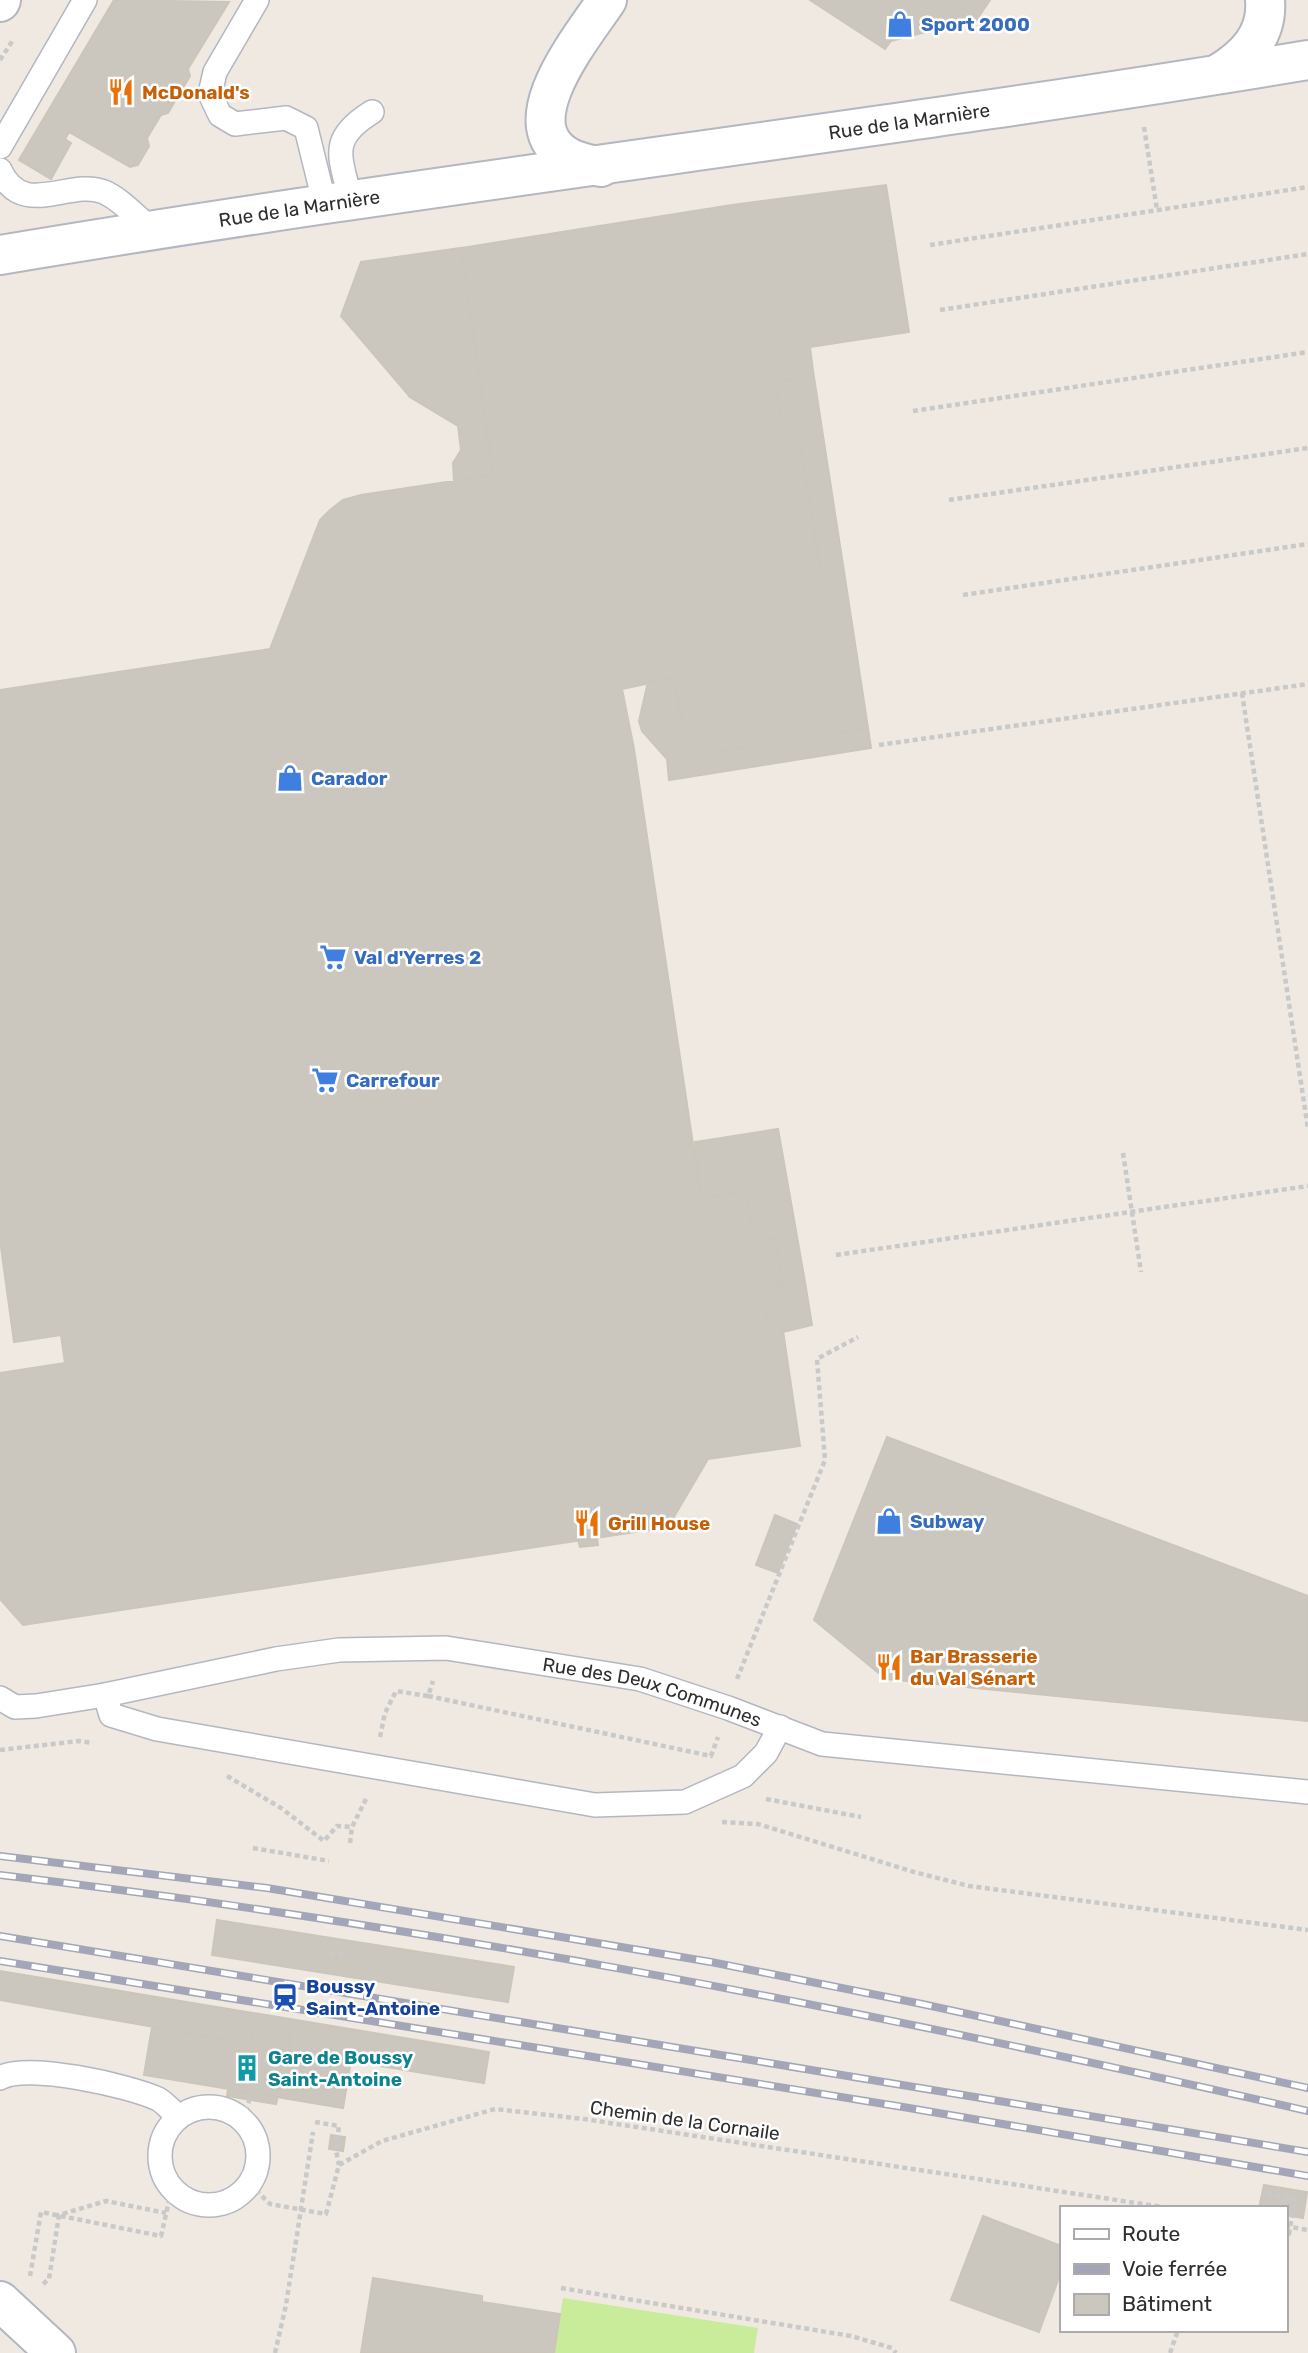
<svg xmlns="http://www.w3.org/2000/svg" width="1308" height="2353" viewBox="0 0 1308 2353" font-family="Rubik,sans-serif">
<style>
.pitch{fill:#c9ec9a}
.building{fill:#cbc7bf;stroke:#cbc5ba;stroke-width:2}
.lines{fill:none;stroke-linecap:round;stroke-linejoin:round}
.service-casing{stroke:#b4b7c1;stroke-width:26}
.minor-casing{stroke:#b4b7c1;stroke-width:42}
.secondary-casing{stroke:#b4b7c1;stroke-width:42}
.path{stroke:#c9c9c9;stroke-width:4.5;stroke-dasharray:5 3.5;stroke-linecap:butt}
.service{stroke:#fff;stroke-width:23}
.minor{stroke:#fff;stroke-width:38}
.secondary{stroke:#fff;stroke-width:38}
.rail-casing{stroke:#a3a6b8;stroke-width:8}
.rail{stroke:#fff;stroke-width:5;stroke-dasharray:16;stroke-linecap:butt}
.labels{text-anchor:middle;stroke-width:5;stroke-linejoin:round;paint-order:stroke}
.shop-label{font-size:19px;font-weight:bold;fill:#366cbe;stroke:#fff;text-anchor:start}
.food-label{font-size:19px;font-weight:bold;fill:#c56008;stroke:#fff;text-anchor:start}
.street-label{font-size:19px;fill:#2e2e2e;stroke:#fff}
.transit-label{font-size:19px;font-weight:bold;fill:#164399;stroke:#fff;text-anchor:start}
.culture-label{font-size:19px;font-weight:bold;fill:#0d838f;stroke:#fff;text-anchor:start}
</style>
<rect width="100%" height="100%" fill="#efe9e1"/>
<!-- pitch -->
<path class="pitch" d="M 563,2298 L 758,2328 L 754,2353 L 554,2353 Z"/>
<!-- building -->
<path class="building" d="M 114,0 L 229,2 L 188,69 L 190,76 L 168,113 L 161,115 L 147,138 L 149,146 L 138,165 L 130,167 L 69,132 L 65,139 L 71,143 L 51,179 L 19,160 Z
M 810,0 L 990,0 L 972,27 L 964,22 L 891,41 L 885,49 Z
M 886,185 L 909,332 L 810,347 L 813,371 L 805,382 L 794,383 L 794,379 L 775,382 L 781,420 L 770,421 L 773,436 L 768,436 L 770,447 L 774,447 L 775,451 L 801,447 L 820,569 L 843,565 L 868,728 L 717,752 L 683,728 L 674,678 L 622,689 L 634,749 L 701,1198 L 746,1191 L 754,1240 L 775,1238 L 783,1286 L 761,1289 L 768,1325 L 782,1324 L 800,1446 L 708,1459 L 668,1527 L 23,1625 L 0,1599 L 0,1373 L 65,1363 L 61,1335 L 14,1342 L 0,1240 L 0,690 L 270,649 L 320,520 L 330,510 L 343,500 L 361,495 L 493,475 L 461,248 L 732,205 Z
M 461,248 L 482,398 L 440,405 L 438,393 L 410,397 L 341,316 L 361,262 Z
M 813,371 L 843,565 L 820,569 L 801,447 L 775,451 L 774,447 L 770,447 L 768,436 L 773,436 L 770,421 L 781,420 L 775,382 L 794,379 L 794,383 L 805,382 Z
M 438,393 L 440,405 L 482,398 L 493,475 L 454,481 L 453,463 L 461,450 L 458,426 L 410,397 Z
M 674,678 L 683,728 L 717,752 L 868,728 L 871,748 L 669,780 L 667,759 L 642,731 L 639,721 L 648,682 Z
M 778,1129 L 805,1282 L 783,1286 L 775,1238 L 754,1240 L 746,1191 L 701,1198 L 695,1142 Z
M 805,1282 L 812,1325 L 783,1332 L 782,1324 L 768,1325 L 761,1289 Z
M 887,1437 L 1308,1596 L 1308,1721 L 886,1679 L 814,1620 Z
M 775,1515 L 797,1524 L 778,1573 L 756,1565 Z
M 597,1538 L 598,1545 L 580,1547 L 578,1540 Z
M 217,1920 L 514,1967 L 508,2002 L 212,1955 Z
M 0,1971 L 489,2052 L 484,2083 L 289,2051 L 291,2035 L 272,2032 L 254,2029 L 251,2044 L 0,2000 Z
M 152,2027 L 251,2044 L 254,2029 L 291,2035 L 289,2051 L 351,2061 L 343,2108 L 144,2075 Z
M 228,2089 L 278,2097 L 276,2104 L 227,2096 Z
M 331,2135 L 345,2137 L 343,2151 L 329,2149 Z
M 1264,2185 L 1307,2192 L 1303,2218 L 1285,2215 L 1285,2208 L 1259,2208 Z
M 983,2216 L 1061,2246 L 1061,2272 L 1039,2332 L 951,2300 Z
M 373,2278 L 482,2296 L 482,2302 L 560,2314 L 554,2353 L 361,2353 Z"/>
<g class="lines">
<defs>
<g id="service">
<path d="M 257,0 L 215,72 L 210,94 L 220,115 L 235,124 L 286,118 L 306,128 L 325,205"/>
<path d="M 0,147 L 85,0"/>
<path d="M 0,170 C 22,220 70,178 104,192 C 121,199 138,219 153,230"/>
<path d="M 351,202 C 341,157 327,140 372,112"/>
<path d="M 105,1695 L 111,1715 L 157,1729 L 595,1805 L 685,1802 L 743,1776 L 766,1753 L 780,1727"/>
<path id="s1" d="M 0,1698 L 15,1707 L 36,1706 L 105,1695 L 276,1659 L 339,1650 L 446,1648 L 640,1679 L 728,1708 L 822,1744 L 1308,1792"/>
<path d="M 0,2078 C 26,2062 130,2086 158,2099 C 165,2103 172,2111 178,2117"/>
<circle cx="209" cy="2156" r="49"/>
</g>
<g id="minor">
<path d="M 1218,74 C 1246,57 1268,35 1265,0"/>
<path d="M 601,167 C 588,164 575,162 565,155 C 511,121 584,35 607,0"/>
<path id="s2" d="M 0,255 C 435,182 873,132 1308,60"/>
<path d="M 0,2301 L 56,2353"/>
</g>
<path id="secondary" d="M 0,2 L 1,0"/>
</defs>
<!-- service casing -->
<use href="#service" class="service-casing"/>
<!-- minor casing -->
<use href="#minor" class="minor-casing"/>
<!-- secondary casing -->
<use href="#secondary" class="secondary-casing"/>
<!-- path -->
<path class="path" d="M 0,60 L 13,40
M 1144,127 L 1157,210
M 930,245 L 1308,187
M 940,310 L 1308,254
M 913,411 L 1308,352
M 949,500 L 1308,448
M 963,595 L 1308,544
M 1242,693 L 1308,1129
M 879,745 L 1308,684
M 1123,1153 L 1141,1272
M 836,1255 L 1308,1186
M 737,1679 L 825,1460 L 817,1359 L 858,1337
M 428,1696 L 711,1756 L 718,1737
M 380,1737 L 385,1713 L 396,1691 L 428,1696 L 433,1681
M 0,1750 L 79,1741 L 93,1743
M 227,1776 L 281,1808 L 324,1841 L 337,1826 L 352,1827
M 766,1799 L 861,1817
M 722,1822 L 758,1824 L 914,1872 L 969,1886 L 1308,1930
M 350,1843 L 352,1827 L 366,1799
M 253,1848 L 329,1861
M 330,1953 L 344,1955
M 242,2119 L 252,2093
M 315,2122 L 339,2126 L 336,2150 L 339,2165
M 250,2184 L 270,2204 L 326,2214 L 339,2165 L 382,2141 L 495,2109 L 584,2119 L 1169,2208
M 1267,2193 L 1295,2199 L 1289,2234 L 1285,2236
M 1285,2226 L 1308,2230
M 30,2276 L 41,2212 L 161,2236 L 172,2188
M 43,2284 L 49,2279 L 59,2215 L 106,2201 L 166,2213
M 561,2288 L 851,2336 L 892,2348 L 896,2353
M 275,2353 L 286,2305 L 313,2132
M 1170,2353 L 1178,2330"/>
<!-- service -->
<use href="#service" class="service"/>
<!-- minor -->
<use href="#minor" class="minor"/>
<!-- secondary -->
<use href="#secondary" class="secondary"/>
<defs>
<path id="rail" d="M 0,1856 L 267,1888 L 711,1962 L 922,2004 L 1308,2088
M 0,1875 C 440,1927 876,2012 1308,2111
M 0,1936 L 1308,2152
M 0,1961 L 903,2107 L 1308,2176"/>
</defs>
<!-- rail casing -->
<use href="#rail" class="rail-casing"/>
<!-- rail -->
<use href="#rail" class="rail"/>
</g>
<!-- icons -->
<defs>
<symbol id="shop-bare" viewBox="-9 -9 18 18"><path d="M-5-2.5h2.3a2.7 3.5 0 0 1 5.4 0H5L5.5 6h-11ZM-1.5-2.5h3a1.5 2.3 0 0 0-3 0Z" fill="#3f7fe0" stroke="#fff" stroke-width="2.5" paint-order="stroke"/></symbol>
<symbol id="restaurant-bare" viewBox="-9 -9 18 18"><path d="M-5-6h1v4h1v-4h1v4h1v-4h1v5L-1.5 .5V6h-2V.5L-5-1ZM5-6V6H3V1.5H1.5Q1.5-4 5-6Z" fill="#e8710a" stroke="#fff" stroke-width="2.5" paint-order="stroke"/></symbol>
<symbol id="supermarket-bare" viewBox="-9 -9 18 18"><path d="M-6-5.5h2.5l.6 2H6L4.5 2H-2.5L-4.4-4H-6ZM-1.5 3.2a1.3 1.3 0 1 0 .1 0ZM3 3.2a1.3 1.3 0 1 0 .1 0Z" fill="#3f7fe0" stroke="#fff" stroke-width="2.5" paint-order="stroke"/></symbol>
<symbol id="station-bare" viewBox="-9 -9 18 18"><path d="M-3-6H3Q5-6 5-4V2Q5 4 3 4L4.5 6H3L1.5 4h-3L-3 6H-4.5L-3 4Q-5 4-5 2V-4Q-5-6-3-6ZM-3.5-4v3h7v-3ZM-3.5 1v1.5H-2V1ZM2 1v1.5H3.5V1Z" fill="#1a4fb4" stroke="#fff" stroke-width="2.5" paint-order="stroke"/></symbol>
<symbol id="building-bare" viewBox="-9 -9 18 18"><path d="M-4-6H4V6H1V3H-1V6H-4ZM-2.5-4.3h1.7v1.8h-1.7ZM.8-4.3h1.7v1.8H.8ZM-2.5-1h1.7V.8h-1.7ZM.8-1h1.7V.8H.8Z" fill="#0f9aa8" stroke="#fff" stroke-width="2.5" paint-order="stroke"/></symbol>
</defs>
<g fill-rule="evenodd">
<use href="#shop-bare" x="881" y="5" width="38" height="38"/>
<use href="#restaurant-bare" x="102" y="73" width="38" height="38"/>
<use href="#shop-bare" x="271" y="759" width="38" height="38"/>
<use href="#supermarket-bare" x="314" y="938" width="38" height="38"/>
<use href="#supermarket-bare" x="306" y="1061" width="38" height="38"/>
<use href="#shop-bare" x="870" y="1502" width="38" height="38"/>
<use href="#restaurant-bare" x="568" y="1504" width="38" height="38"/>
<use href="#restaurant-bare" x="870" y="1648" width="38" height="38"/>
<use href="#station-bare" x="266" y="1978" width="38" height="38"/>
<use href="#building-bare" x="228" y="2049" width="38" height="38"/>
</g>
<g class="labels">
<!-- shop labels -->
<g class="shop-label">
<text x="921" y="31">Sport 2000</text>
<text x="311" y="785">Carador</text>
<text x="354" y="964">Val d'Yerres 2</text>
<text x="346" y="1087">Carrefour</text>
<text x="910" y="1528">Subway</text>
</g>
<!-- food labels -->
<g class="food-label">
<text x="142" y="99">McDonald's</text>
<text x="608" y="1530">Grill House</text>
<text x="910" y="1663">Bar Brasserie<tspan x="910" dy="22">du Val Sénart</tspan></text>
</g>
<!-- street labels -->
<g class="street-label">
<text dy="7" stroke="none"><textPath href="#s2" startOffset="919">Rue de la Marnière</textPath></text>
<text dy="7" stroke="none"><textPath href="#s2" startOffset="303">Rue de la Marnière</textPath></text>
<text dy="7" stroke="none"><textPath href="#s1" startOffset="665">Rue des Deux Communes</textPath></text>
<text transform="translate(685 2120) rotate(8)" y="7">Chemin de la Cornaile</text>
</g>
<!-- transit labels -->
<g class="transit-label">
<text x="306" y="1993">Boussy<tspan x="306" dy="22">Saint-Antoine</tspan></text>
</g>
<!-- culture labels -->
<g class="culture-label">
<text x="268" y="2064">Gare de Boussy<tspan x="268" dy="22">Saint-Antoine</tspan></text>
</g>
</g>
<!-- legend -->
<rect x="1060" y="2206" width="228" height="126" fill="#ffffff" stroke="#ababab" stroke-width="2"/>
<rect x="1074" y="2229" width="35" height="10" fill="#ffffff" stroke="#ababab" stroke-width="2"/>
<text x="1122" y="2241" font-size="21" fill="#2e2e2e">Route</text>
<rect x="1074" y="2264" width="35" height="10" fill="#a3a6b8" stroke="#ababab" stroke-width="2"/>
<text x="1122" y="2276" font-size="21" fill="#2e2e2e">Voie ferrée</text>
<rect x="1074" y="2294" width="35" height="21" fill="#cbc7bf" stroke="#ababab" stroke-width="2"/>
<text x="1122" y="2311" font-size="21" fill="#2e2e2e">Bâtiment</text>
</svg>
